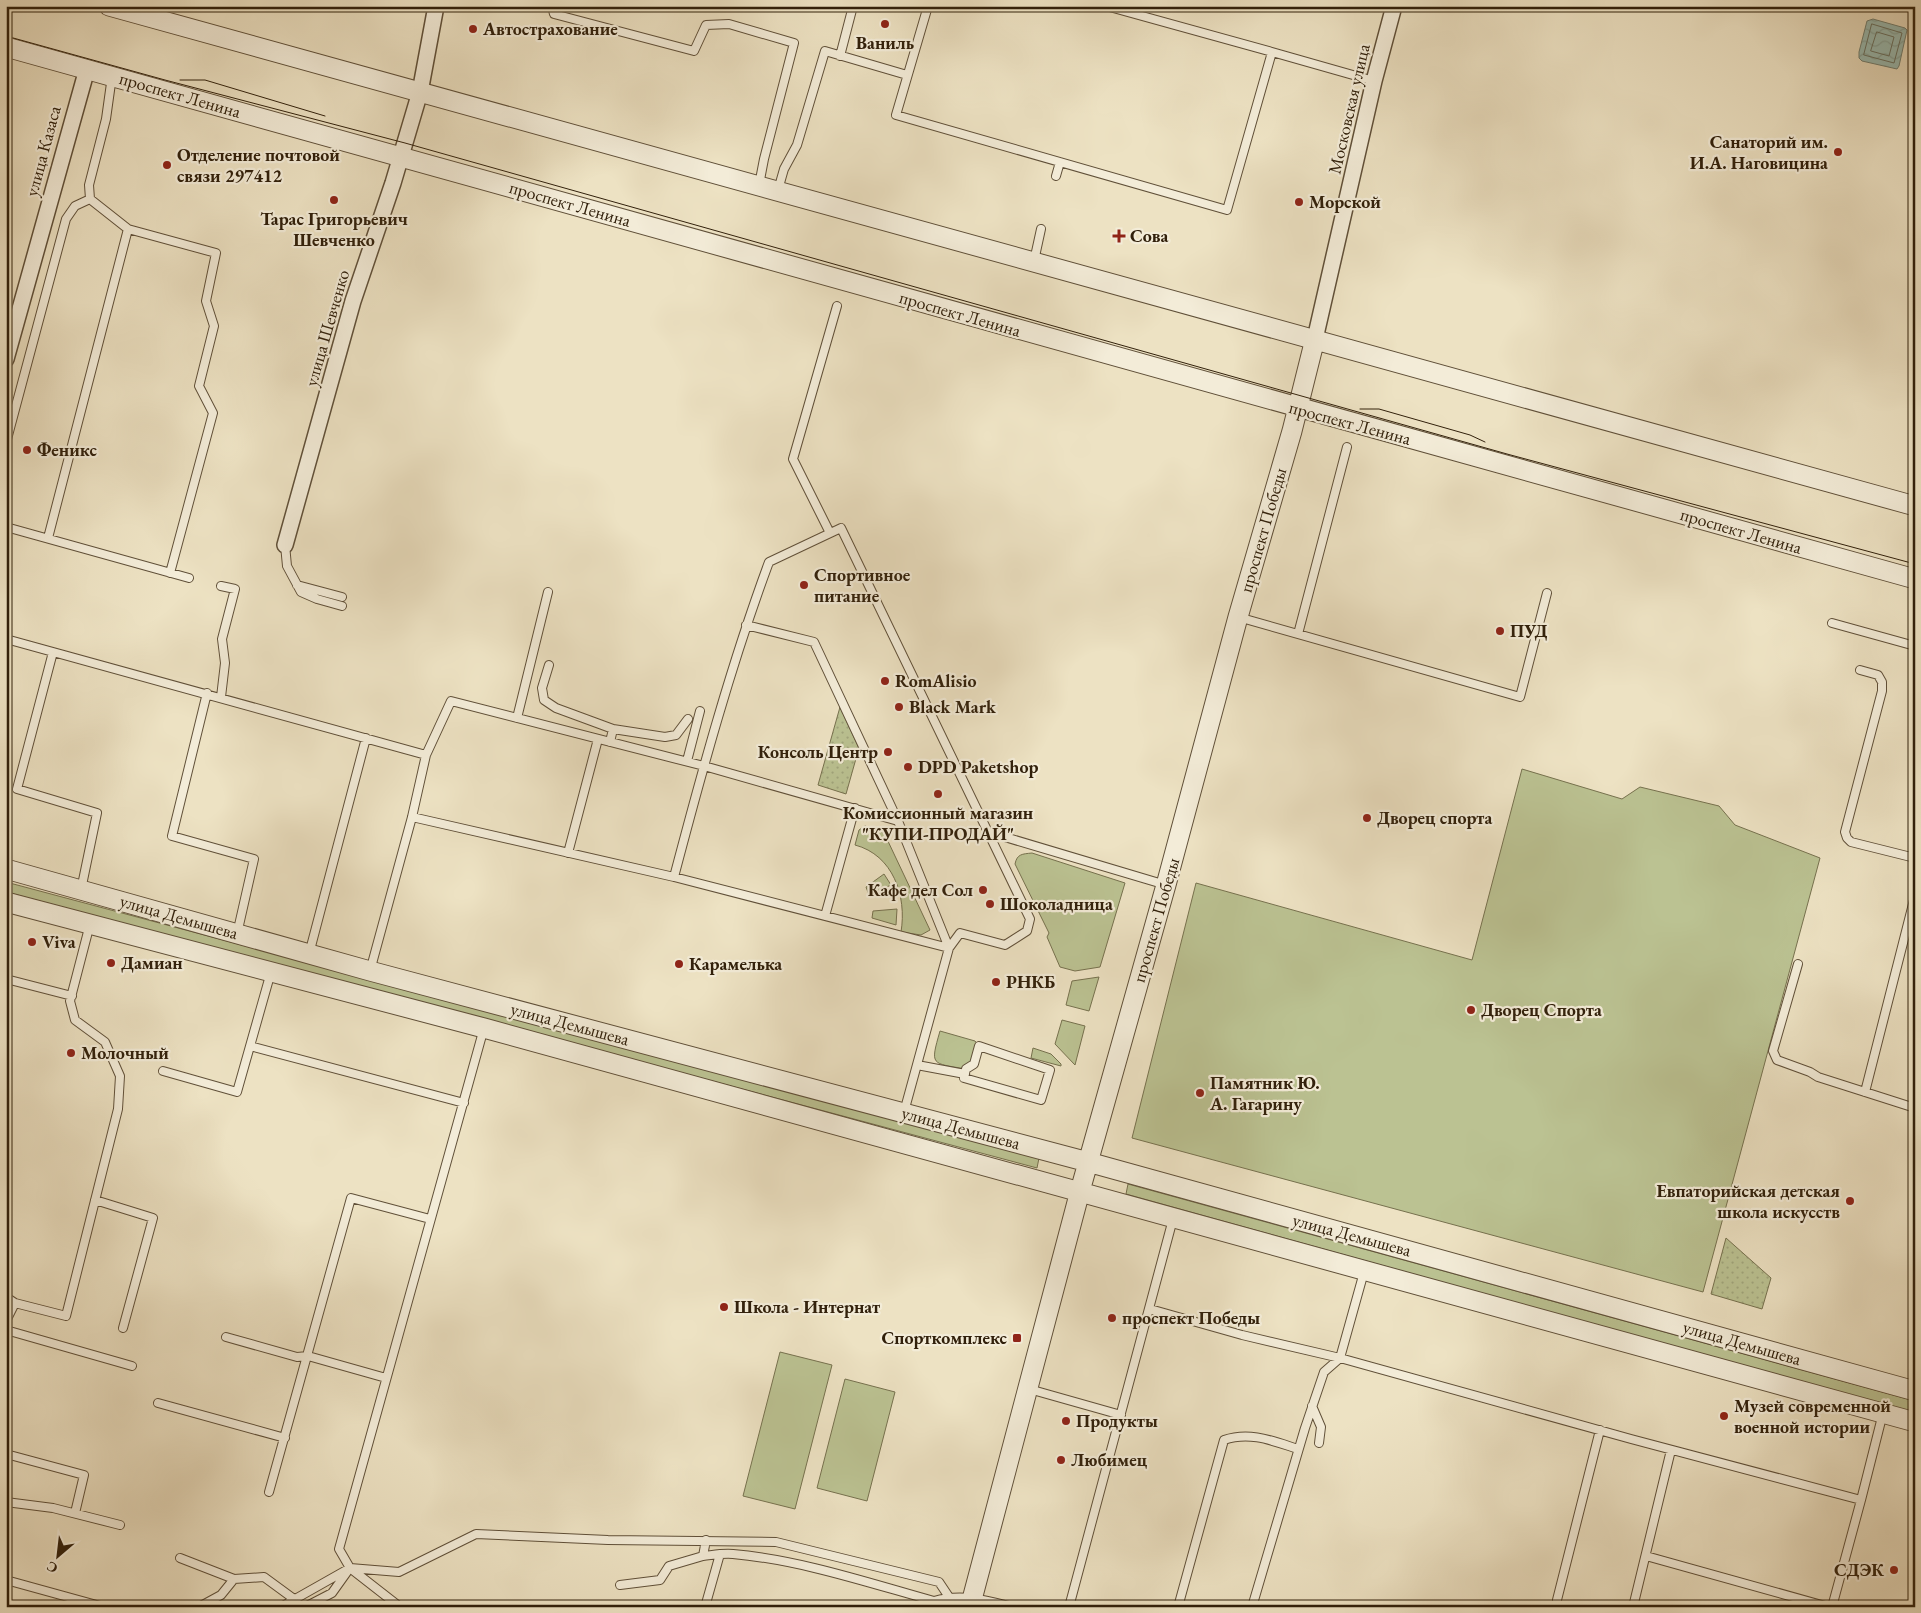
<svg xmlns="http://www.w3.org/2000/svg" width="1921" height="1613" viewBox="0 0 1921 1613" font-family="'EB Garamond',serif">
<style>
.green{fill:#bbc292;stroke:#76714e}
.park{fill:url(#park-dots);stroke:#76714e}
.water{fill:url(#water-waves);stroke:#6f7e71}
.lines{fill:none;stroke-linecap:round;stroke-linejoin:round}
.shore{stroke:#656e60;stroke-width:1}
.service-casing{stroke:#605039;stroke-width:10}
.minor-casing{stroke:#605039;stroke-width:18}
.tertiary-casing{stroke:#605039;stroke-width:21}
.service{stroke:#f3ecd8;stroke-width:8}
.minor{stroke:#f3ecd8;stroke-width:15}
.tertiary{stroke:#f3ecd8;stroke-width:19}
.tram{stroke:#31200b;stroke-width:1}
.poi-dot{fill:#8f2418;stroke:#f3ecd8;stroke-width:2}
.labels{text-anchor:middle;stroke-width:4.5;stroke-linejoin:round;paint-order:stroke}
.poi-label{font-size:18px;font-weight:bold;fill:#31200b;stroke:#f3ecd8;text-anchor:start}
.street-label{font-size:18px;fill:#31200b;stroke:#f3ecd8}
</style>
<defs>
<pattern id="park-dots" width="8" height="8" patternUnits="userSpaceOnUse" patternTransform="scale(1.25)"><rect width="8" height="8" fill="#bbc292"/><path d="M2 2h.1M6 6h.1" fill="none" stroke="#a1a67d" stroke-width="1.8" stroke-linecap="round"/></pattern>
<pattern id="water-waves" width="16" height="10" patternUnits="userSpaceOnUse" patternTransform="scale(1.25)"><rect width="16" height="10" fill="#99bdb5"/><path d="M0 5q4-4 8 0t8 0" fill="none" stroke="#84a29a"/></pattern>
</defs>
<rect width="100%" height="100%" fill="#ede2c3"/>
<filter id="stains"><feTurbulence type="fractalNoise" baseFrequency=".004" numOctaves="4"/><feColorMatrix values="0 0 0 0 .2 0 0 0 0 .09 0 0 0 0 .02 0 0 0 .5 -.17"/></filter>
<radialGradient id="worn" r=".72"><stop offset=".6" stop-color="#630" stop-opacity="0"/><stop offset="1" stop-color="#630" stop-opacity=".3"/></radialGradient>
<!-- green -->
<path class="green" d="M 1522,769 L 1622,799 L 1640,787 L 1719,806 L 1735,825 L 1820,858 L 1703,1292 L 1132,1138 L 1196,883 L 1472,960 Z
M 865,826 L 882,832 L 886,837 L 930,930 L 921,935 L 901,932 C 907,896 893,855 855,845 L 859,830 Z
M 1032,853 L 1125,883 L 1100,967 L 1075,971 L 1060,967 L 1047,937 L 1049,933 L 1015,864 C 1017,854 1022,854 1032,853 Z
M 884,874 L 891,885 L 869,895 L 866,887 Z
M 6,882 L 1039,1158 L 1037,1168 L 6,892 Z
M 897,909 L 896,925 L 872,918 L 873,911 Z
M 1099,977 L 1089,1011 L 1066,1005 L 1072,981 Z
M 1062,1020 L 1085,1026 L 1075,1065 L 1055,1044 Z
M 940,1031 L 975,1041 L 979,1046 L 974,1064 L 966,1069 C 931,1063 930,1066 940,1031 Z
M 1033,1048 L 1051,1054 L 1061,1064 L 1061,1066 L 1031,1058 Z
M 1128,1184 L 1915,1401 L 1915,1414 L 1126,1194 Z
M 780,1352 L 832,1365 L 795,1509 L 743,1496 Z
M 845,1379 L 895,1392 L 867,1501 L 817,1488 Z"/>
<!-- park -->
<path class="park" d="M 840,707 L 859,748 L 846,794 L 818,785 Z
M 1726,1238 L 1771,1278 L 1762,1309 L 1711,1294 Z"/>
<!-- water -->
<path class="water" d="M 1873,19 L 1905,28 L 1907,30 L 1899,66 L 1897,69 L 1862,61 L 1859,58 L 1859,52 L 1867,21 Z"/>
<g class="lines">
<!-- shore -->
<path class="shore" d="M 1872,24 L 1902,33 L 1894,63 L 1864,55 Z
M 1877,32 L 1894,37 L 1889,56 L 1871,51 Z"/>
<defs>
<path id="service" d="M 552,6 L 554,14 L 694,51 L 706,25 L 729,24 L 794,43 L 764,159 L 759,185
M 928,6 L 896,115 L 1227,210 L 1272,52 L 1106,6
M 1272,52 L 1374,81
M 840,56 L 853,6
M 112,76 L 106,119 L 89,185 L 90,199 L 128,229 L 216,253 L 206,301 L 214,326 L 199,386 L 213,413 L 170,573
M 1056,176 L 1060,162
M 778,190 L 784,169 L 797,145 L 825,51 L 907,75
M 1034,261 L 1041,229
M 6,443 L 66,219 L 75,206 L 90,199
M 6,527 L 189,578
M 830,533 L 793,459 L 837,306
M 48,538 L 128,229
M 285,545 L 287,566 L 301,592 L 317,599 L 342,606
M 297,585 L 342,597
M 1238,617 L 1520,697 L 1547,593
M 1832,623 L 1915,646
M 746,625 L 814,642 L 898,821 L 949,948 L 904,1112
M 1298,634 L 1347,447
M 6,639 L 426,755
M 53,652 L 17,789 L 97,813 L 81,890
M 549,665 L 542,688 L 544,700 L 556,708 L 613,729
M 1860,670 L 1878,675 L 1882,682 L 1882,691 L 1845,832 L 1847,838 L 1851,842 L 1915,858
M 207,693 L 172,836 L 254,859 L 237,934
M 221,697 L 225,663 L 222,639 L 235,589 L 221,586
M 517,718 L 548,592
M 610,742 L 613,729 L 665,737 L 676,735 L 688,719
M 687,761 L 700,711
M 412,817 L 674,877 L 949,948 L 960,933 L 1005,945 L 1027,931 L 1030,919 L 841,528 L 769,562 C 731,665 702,771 674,877
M 988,832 L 1166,885
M 568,853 L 598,739
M 825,916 L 855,808
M 309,954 L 366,738
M 1798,964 L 1773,1051 L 1777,1060 L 1810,1072 L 1818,1077 L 1915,1108
M 370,971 L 412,817 L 426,755 L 451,701 L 704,766 L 898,821
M 6,979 L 72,996
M 250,1046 L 464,1103
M 979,1046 L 1050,1070 L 1041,1100 L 964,1078 L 966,1069 L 974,1064 Z
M 917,1065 L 965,1074
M 163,1071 L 237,1092 L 271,972
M 1865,1092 L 1915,896
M 95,1200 L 153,1218 L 123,1328
M 6,1297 L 15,1303
M 1150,1309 L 1242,1335 L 1340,1358 L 1631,1439 L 1861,1500 L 1883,1413
M 6,1321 L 15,1303 L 66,1316 L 118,1109 L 120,1076 L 105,1042 L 75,1020 L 70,1001 L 90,924
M 6,1330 L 132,1366
M 226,1337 L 297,1357 L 308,1356 L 386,1378
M 1029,1389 L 1121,1415
M 158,1403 L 285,1438
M 1312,1406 L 1321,1427 L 1319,1443
M 6,1454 L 84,1475 L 75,1513
M 269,1492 L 351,1198 L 430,1219
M 6,1502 L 53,1508 L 120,1525
M 703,1556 C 713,1555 723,1553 733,1554 C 801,1560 869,1583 934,1601 C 962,1593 986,1600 1013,1607
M 1646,1556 L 1829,1607
M 180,1558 L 234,1579
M 6,1580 L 104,1607
M 620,1585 L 660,1580 L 669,1566 L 703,1556 L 706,1540
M 199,1607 L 221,1595 L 234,1579 L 264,1577 L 294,1599
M 281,1607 L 350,1568 L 399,1572 L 476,1534 L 608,1540 L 776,1542 L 939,1582 L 949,1597
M 305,1607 L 332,1593 L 347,1572
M 400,1607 L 350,1568 L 339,1549 L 484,1028
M 705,1607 L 720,1554
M 1069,1607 L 1173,1219
M 1178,1607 L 1224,1440 C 1250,1431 1273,1441 1298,1449
M 1252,1607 L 1305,1428 L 1324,1372 L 1340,1358 L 1364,1272
M 1557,1607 L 1557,1600 L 1600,1430
M 1633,1607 L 1671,1450
M 1832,1607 L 1861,1500"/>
<path id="minor" d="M 1315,339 L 1374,81 L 1394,6
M 6,359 L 87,69
M 285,545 L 353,301 L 393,183 L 420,92 L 436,6"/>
<path id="tertiary" d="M 109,6 L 1915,506
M 6,47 L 1915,579
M 6,869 L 370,971 L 1088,1162 L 1915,1391
M 6,902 L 484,1028 L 1915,1422
M 970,1607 L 1080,1191 L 1166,885 L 1238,617 L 1292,431 L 1315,339"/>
</defs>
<!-- service casing -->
<use href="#service" class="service-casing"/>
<!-- minor casing -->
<use href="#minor" class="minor-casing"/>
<!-- tertiary casing -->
<use href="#tertiary" class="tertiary-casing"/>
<!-- service -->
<use href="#service" class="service"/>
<!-- minor -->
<use href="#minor" class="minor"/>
<!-- tertiary -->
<use href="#tertiary" class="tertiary"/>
<!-- tram -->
<path class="tram" d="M 6,36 L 165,80 L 405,143 L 1507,454 L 1915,564
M 180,80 L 205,80 L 325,116
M 1360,409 L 1379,409 L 1470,435 L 1485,442"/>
</g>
<!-- markers -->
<g class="poi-dot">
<circle cx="885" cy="24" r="5"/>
<circle cx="473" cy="29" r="5"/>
<circle cx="1838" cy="152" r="5"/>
<circle cx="167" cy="165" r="5"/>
<circle cx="334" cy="200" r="5"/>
<circle cx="1299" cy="202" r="5"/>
<path d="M1116.5 228.5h5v5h5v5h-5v5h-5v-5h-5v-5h5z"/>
<circle cx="27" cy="450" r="5"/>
<circle cx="804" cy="585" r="5"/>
<circle cx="1500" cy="631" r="5"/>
<circle cx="885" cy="681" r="5"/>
<circle cx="899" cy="707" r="5"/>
<circle cx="888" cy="752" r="5"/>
<circle cx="908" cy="767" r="5"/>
<circle cx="938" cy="794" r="5"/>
<circle cx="1367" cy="818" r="5"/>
<circle cx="983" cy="890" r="5"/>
<circle cx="990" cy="904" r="5"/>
<circle cx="32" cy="942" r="5"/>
<circle cx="111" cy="963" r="5"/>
<circle cx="679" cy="964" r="5"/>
<circle cx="996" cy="982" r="5"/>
<circle cx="1471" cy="1010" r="5"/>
<circle cx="71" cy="1053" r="5"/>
<circle cx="1200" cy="1093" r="5"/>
<circle cx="1850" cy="1201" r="5"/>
<circle cx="724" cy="1307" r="5"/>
<circle cx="1112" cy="1318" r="5"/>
<rect x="1012" y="1333" width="10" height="10" rx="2.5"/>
<circle cx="1724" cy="1416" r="5"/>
<circle cx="1066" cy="1421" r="5"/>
<circle cx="1061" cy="1460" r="5"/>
<circle cx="1894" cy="1570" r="5"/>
</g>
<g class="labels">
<!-- poi labels -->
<g class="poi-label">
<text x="483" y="35">Автострахование</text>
<text x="885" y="49" text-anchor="middle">Ваниль</text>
<text x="1828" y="148" text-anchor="end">Санаторий им.<tspan x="1828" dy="21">И.А. Наговицина</tspan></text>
<text x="177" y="161">Отделение почтовой<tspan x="177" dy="21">связи 297412</tspan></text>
<text x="1309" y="208">Морской</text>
<text x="334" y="225" text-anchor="middle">Тарас Григорьевич<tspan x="334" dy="21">Шевченко</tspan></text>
<text x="1130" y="242">Сова</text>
<text x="37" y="456">Феникс</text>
<text x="814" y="581">Спортивное<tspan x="814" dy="21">питание</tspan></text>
<text x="1510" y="637">ПУД</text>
<text x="895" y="687">RomAlisio</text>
<text x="909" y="713">Black Mark</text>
<text x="878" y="758" text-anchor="end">Консоль Центр</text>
<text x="918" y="773">DPD Paketshop</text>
<text x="938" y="819" text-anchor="middle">Комиссионный магазин<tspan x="938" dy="21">"КУПИ-ПРОДАЙ"</tspan></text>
<text x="1377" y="824">Дворец спорта</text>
<text x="973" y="896" text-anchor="end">Кафе дел Сол</text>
<text x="1000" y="910">Шоколадница</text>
<text x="42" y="948">Viva</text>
<text x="121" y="969">Дамиан</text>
<text x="689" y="970">Карамелька</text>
<text x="1006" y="988">РНКБ</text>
<text x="1481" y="1016">Дворец Спорта</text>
<text x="81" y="1059">Молочный</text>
<text x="1210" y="1089">Памятник Ю.<tspan x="1210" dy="21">А. Гагарину</tspan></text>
<text x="1840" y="1197" text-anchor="end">Евпаторийская детская<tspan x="1840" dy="21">школа искусств</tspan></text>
<text x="734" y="1313">Школа - Интернат</text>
<text x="1122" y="1324">проспект Победы</text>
<text x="1007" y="1344" text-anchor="end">Спорткомплекс</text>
<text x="1734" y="1412">Музей современной<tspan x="1734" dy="21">военной истории</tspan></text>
<text x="1076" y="1427">Продукты</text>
<text x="1071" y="1466">Любимец</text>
<text x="1884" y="1576" text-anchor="end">СДЭК</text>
</g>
<!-- street labels -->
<g class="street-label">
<text transform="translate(180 95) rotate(16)" y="6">проспект Ленина</text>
<text transform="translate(1349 109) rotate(-77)" y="6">Московская улица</text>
<text transform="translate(43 151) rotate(-75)" y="6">улица Казаса</text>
<text transform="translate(570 204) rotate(16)" y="6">проспект Ленина</text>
<text transform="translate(960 314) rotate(16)" y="6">проспект Ленина</text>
<text transform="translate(327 328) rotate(-74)" y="6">улица Шевченко</text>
<text transform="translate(1350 423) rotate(15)" y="6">проспект Ленина</text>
<text transform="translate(1263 530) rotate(-74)" y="6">проспект Победы</text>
<text transform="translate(1741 531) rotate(16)" y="6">проспект Ленина</text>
<text transform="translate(179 917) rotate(16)" y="6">улица Демышева</text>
<text transform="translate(1156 920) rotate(-74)" y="6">проспект Победы</text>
<text transform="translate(570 1024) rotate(15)" y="6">улица Демышева</text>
<text transform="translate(961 1128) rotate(15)" y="6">улица Демышева</text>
<text transform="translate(1352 1235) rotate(15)" y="6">улица Демышева</text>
<text transform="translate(1742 1343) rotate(16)" y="6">улица Демышева</text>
</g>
</g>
<!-- margin -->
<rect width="1921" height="1613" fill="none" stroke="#ede2c3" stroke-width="25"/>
<rect x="8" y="8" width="1906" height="1598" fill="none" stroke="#31200b" stroke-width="2.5"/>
<rect x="12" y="12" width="1896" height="1588" fill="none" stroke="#31200b"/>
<!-- north arrow -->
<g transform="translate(58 1556) rotate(208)" stroke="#f3ecd8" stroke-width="4" paint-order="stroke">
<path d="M0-4L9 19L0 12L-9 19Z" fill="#31200b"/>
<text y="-8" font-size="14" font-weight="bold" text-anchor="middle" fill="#31200b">С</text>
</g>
<rect width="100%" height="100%" filter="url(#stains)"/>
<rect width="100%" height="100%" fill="url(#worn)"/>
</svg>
